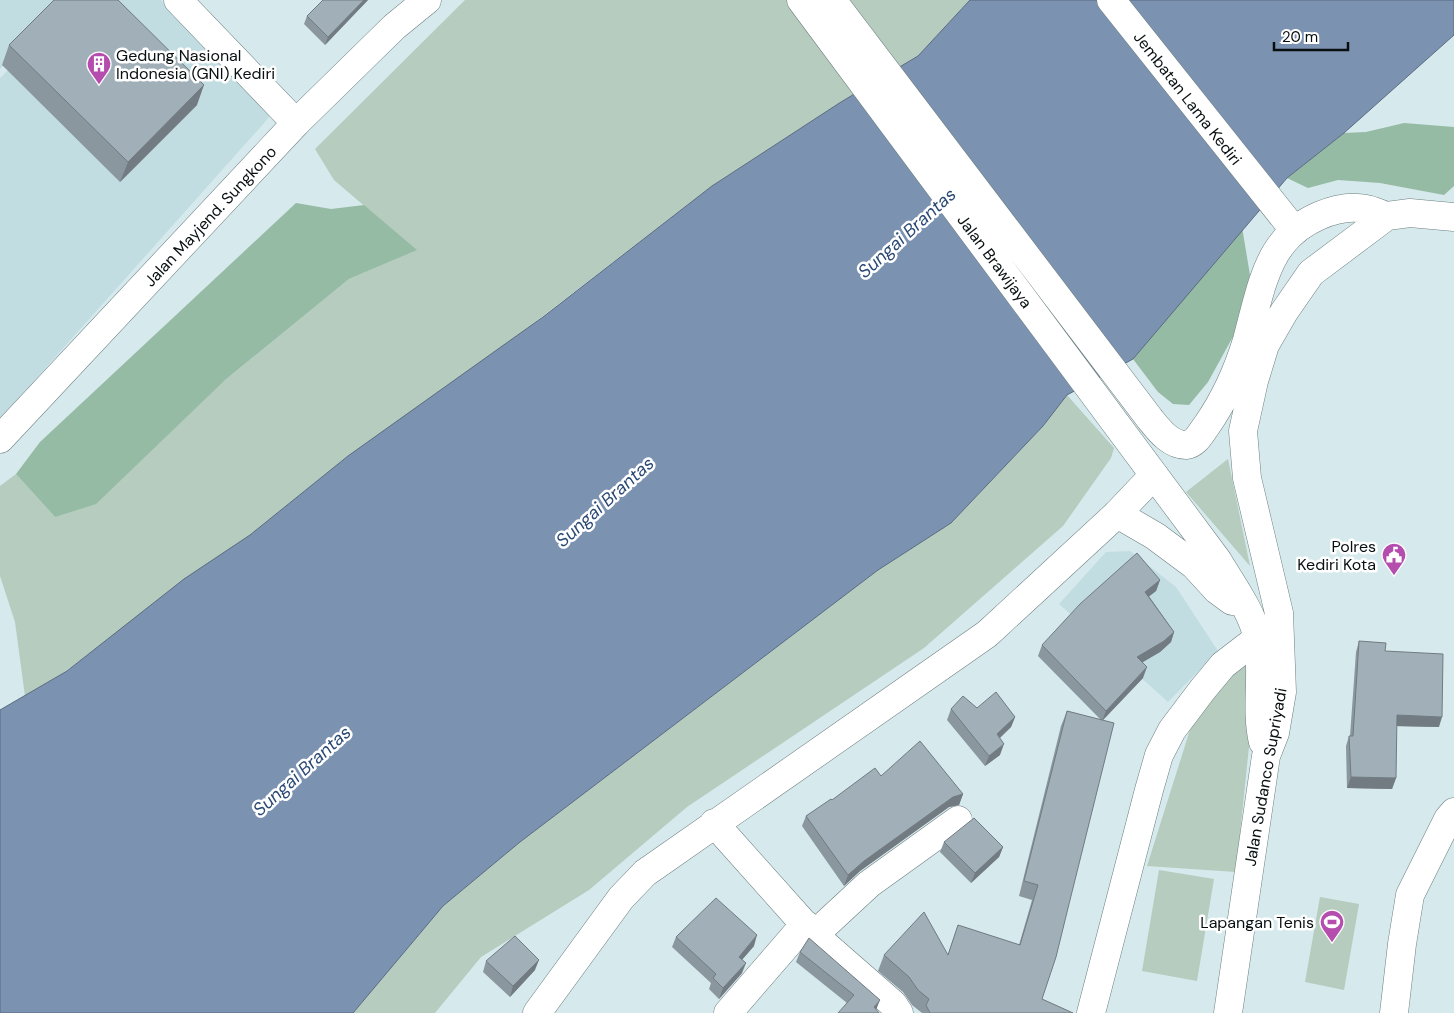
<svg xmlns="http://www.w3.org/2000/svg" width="1454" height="1013" viewBox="0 0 1454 1013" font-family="'DM Sans',sans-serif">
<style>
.built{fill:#c1dde1}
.green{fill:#b5ccbe}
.forest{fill:#95bba4}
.water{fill:#7c92b1;stroke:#596b81}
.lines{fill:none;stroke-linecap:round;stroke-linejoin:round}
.minor-casing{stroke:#6d7f81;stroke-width:29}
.major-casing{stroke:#6d7f81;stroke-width:29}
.minor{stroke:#fff;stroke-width:28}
.major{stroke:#fff;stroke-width:28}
.wall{fill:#8a979e}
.shaded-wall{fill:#717b81}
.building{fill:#a1b0b8;stroke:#717b81}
.labels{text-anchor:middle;stroke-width:5;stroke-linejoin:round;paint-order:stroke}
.poi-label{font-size:16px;fill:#080f10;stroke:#fff;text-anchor:end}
.street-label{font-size:16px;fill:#080f10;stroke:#fff}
.water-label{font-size:18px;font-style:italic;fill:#2a4974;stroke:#fff}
</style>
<rect width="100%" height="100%" fill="#d6e9ec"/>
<!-- built -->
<path class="built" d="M 0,0 L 68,0 L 0,69 Z
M 79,0 L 161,0 L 273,113 L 0,419 L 0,78 Z
M 1130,551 L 1176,587 L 1218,651 L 1168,702 L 1059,604 L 1106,552 Z"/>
<!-- green -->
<path class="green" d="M 465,0 L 970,0 L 918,56 L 841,102 L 712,186 L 513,339 L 348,456 L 250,535 L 66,671 L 25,696 L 15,622 L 0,576 L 0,486 L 16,474 L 55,517 L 225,380 L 349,279 L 416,250 L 334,180 L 315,149 Z
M 1067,395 L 1114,448 L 1111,458 L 1063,526 L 924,648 L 687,807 L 589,890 L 481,957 L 435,1013 L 353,1013 L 443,906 L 520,842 L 878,570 L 951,523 L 1043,426 Z
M 1228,459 L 1250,566 L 1186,492 Z
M 1248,656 L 1256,679 L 1236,872 L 1147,866 L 1201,695 Z
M 1159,870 L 1214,879 L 1197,981 L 1142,971 Z
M 1320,897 L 1359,904 L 1344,990 L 1305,982 Z"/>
<!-- forest -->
<path class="forest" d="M 1404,123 L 1454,127 L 1454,186 L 1444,195 L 1380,183 L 1338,180 L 1308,188 L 1287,178 L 1344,133 L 1366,132 Z
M 296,203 L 331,209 L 364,205 L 417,250 L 349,279 L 225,380 L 96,504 L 55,517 L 16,474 L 40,442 Z
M 1242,227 L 1250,275 L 1235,333 L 1208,382 L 1189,405 L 1173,404 L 1158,392 L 1133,359 Z"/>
<!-- water -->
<path class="water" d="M 970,0 L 1454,0 L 1454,35 L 1344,133 L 1287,178 L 1133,359 L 1067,395 L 1043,426 L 951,523 L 878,570 L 520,842 L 443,906 L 353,1013 L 0,1013 L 0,710 L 67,671 L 184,579 L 250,535 L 348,456 L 543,317 L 712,186 L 841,102 L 918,56 Z"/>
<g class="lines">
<defs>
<path id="minor" d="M 178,0 L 296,123
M 1111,0 L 1294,230
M 714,823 L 814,935 L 893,1004 L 899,1013
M 814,935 L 869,884 L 958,820
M 537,1013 L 621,898 L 645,873 L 987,634 L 1117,514 L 1154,475
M 728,1013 L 805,924
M 1091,1013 L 1149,790 L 1159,755 L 1172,730 L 1203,689 L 1223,665 L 1258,638"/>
<path id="major" d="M 801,0 L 1218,561 C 1232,585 1252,611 1258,639 C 1264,673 1255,709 1263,742
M 832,0 L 1150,419 C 1159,430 1170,445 1186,445 C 1196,444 1201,433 1207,425 C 1225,399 1238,370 1247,340 C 1255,311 1263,267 1282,244 C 1299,221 1337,203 1366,209 C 1373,210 1380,214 1387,216
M 0,439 L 296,123 L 394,27 L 427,0
M 1117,514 L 1155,536 L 1194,565 L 1217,590 L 1232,601
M 1228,1013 L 1266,756 L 1275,733 L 1282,692 L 1279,613 L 1247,478 L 1243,431 L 1254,381 L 1265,345 L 1284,312 L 1311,273 L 1387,216 L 1410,213 L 1454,217
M 1394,1013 L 1402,944 L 1410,895 L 1448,819 L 1454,812"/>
</defs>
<!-- minor casing -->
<use href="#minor" class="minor-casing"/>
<!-- major casing -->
<use href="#major" class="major-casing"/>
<!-- minor -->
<use href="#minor" class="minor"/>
<!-- major -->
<use href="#major" class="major"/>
</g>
<!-- wall -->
<path class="wall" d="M 323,0 L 368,0 L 325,45 L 304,24 L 307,16 Z
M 9,45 L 197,105 L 120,182 L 2,65 Z
M 1160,580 L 1156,591 L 1149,596 L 1174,632 L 1171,642 L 1160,652 L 1142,662 L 1143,678 L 1103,720 L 1042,999 L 1073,1013 L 922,1013 L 912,1005 L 903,992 L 878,971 L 884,955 L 948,954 L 958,925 L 1019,945 L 1032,900 L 1019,896 L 1061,726 L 1067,711 L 1101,720 L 1038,656 L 1042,645 Z
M 1359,641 L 1385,651 L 1439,727 L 1396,726 L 1396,778 L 1392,789 L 1347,788 L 1346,746 L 1349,736 L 1350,736 L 1356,652 Z
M 977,708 L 1015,717 L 1011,727 L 1000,738 L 1000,755 L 985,766 L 947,720 L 951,709 Z
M 881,776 L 963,794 L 959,805 L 949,807 L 860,871 L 844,886 L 802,826 L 806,816 L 832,800 Z
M 944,842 L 1003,847 L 999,857 L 971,883 L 940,852 Z
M 676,937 L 754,946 L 742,959 L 742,973 L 719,999 L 709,989 L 711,983 L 672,947 Z
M 800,952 L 876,1010 L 847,1003 L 796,962 Z
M 486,961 L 535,970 L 510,997 L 483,972 Z"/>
<!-- shaded-wall -->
<path class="shaded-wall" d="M 364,0 L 368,0 L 325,45 L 328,37 Z
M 204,85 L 197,105 L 120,182 L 128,162 Z
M 1160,580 L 1156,591 L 1142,602 L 1145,592 Z
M 1174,632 L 1171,642 L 1160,652 L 1133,668 L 1137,657 Z
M 1147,667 L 1143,678 L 1102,721 L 1106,711 Z
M 1397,715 L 1442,717 L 1439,727 L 1393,726 Z
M 1015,717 L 1011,727 L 993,744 L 997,734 Z
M 1004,744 L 1000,755 L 985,766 L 989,756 Z
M 1351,777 L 1396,778 L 1392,789 L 1347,788 Z
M 963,794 L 959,805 L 949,807 L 860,871 L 844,886 L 848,875 L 864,861 L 953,797 Z
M 1003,847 L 999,857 L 971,883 L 975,873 Z
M 757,935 L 754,946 L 736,967 L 739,957 Z
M 539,960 L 535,970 L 510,997 L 513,986 Z
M 746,963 L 742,973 L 719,999 L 723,988 Z
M 880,1000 L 876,1010 L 874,1007 Z"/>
<!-- building -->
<path class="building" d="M 54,0 L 118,0 L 204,85 L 128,162 L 9,45 Z
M 323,0 L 364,0 L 328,37 L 307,16 Z
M 1137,553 L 1160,580 L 1145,592 L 1174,632 L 1164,641 L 1137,657 L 1147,667 L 1106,711 L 1042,645 L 1080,604 Z
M 1359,641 L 1386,643 L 1385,651 L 1443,654 L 1442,717 L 1397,715 L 1396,778 L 1351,777 L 1349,736 L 1353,736 Z
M 996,692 L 1015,717 L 997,734 L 1004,744 L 989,756 L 951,709 L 963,696 L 977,708 Z
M 1067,711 L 1114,723 L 1069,904 L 1056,957 L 1042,999 L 1073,1013 L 930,1013 L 926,1005 L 929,999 L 918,990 L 909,977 L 884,955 L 924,912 L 948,955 L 958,925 L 1020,945 L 1038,885 L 1024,881 Z
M 920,741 L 963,794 L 953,797 L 864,861 L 848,875 L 806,816 L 831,799 L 832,800 L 875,768 L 881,776 Z
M 974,818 L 1003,847 L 975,873 L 944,842 Z
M 716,898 L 757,935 L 739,957 L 746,963 L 723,988 L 713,978 L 716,974 L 676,937 Z
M 515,936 L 539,960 L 513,986 L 486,961 Z
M 809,938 L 880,1000 L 874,1007 L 879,1013 L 838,1013 L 854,995 L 800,952 Z"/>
<!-- icons -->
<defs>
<symbol id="building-pin" viewBox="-11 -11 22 30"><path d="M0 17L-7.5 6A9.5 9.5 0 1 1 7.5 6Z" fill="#b54daf" stroke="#fff"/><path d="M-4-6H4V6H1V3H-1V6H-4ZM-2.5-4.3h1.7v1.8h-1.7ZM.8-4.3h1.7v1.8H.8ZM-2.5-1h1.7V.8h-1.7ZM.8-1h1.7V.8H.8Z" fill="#fff"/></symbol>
<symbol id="civic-pin" viewBox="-11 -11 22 30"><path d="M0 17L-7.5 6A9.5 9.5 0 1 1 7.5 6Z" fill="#b54daf" stroke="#fff"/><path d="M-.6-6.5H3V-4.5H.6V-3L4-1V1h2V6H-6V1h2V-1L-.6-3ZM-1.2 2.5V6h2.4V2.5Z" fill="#fff"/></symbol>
<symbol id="stadium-pin" viewBox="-11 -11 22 30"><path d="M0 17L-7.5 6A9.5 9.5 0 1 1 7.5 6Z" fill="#b54daf" stroke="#fff"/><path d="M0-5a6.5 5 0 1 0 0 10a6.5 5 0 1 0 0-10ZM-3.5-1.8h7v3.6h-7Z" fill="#fff"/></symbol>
</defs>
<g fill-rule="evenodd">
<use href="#building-pin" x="85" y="50" width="28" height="38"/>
<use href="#civic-pin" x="1380" y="541" width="28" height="38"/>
<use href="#stadium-pin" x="1318" y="908" width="28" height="38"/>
</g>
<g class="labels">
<!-- poi labels -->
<g class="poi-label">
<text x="116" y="61" text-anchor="start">Gedung Nasional<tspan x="116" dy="18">Indonesia (GNI) Kediri</tspan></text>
<text x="1376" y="552">Polres<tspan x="1376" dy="18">Kediri Kota</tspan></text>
<text x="1314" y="928">Lapangan Tenis</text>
</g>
<!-- street labels -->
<g class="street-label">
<text transform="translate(1188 98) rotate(52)" y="6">Jembatan Lama Kediri</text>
<text transform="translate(210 216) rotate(-47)" y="6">Jalan Mayjend. Sungkono</text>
<text transform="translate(995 261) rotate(53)" y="6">Jalan Brawijaya</text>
<text transform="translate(1265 777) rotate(-80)" y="6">Jalan Sudanco Supriyadi</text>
</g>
<!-- water labels -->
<g class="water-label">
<text transform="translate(907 233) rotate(-42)" y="6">Sungai Brantas</text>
<text transform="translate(605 502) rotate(-42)" y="6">Sungai Brantas</text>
<text transform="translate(302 771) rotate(-42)" y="6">Sungai Brantas</text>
</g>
</g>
<!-- scale -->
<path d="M1274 42v8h74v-8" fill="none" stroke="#080f10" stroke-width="2.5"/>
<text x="1282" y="42" font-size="15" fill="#080f10" stroke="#ffffff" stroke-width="4" paint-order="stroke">20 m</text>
</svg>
